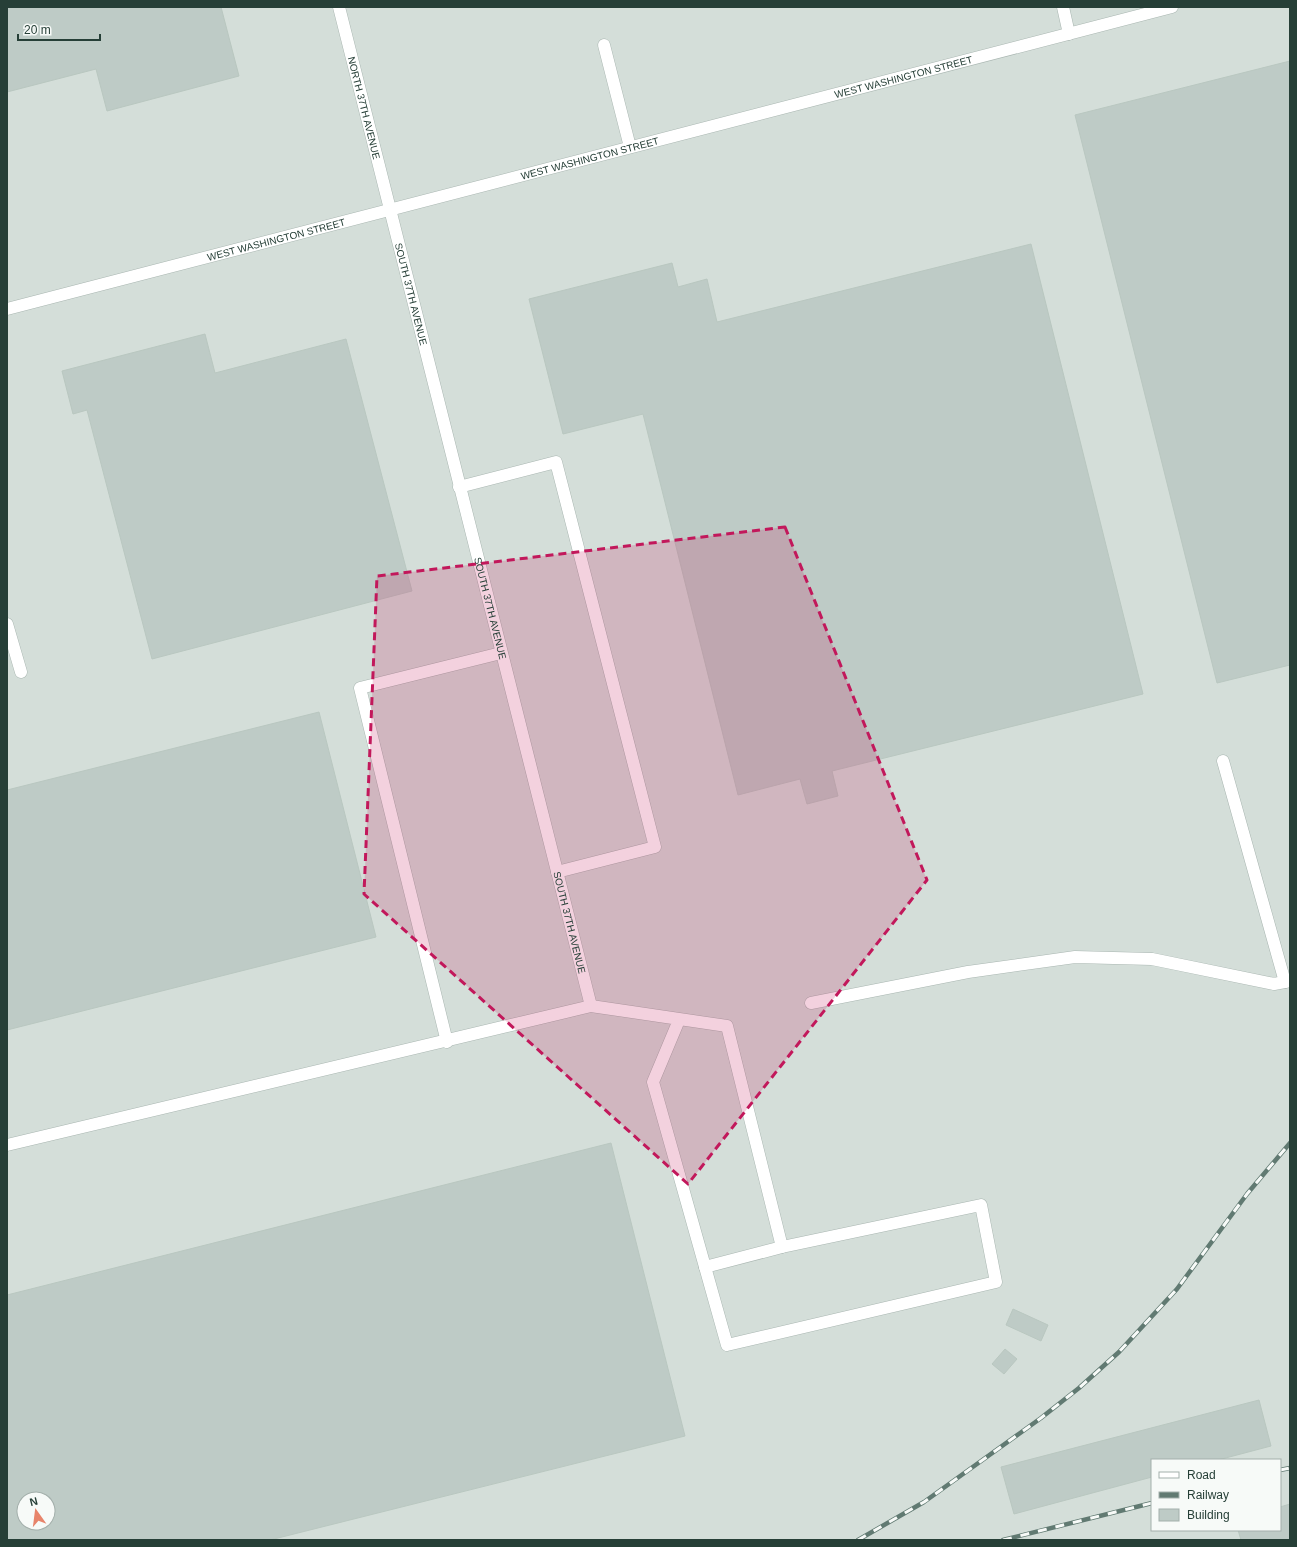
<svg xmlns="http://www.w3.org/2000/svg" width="1297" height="1547" viewBox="0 0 1297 1547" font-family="Arial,sans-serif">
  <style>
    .built { fill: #d4ded9; fill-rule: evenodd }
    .building { fill: #becbc6; stroke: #b9c7c0; fill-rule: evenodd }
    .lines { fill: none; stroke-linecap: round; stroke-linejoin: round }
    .minor-casing { stroke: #a9b6b1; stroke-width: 13 }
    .minor { stroke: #fff; stroke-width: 12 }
    .rail-casing { stroke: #617a72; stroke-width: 4.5 }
    .rail { stroke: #f7faf8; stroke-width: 3; stroke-dasharray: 9; stroke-linecap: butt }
    .marked { fill: #c2185b; fill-opacity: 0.2; stroke: #c2185b; stroke-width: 3; stroke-dasharray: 8 5; stroke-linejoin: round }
    .labels { text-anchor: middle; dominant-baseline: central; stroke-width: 3; stroke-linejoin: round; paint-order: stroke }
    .street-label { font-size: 10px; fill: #263f37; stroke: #f7faf8 }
  </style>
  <rect width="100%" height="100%" fill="#e6eeea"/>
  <path class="built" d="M7,7H1290V1540H7ZM1152,1460H1280V1530H1152ZM24,1499H48V1523H24Z"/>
  <path class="building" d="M7,7H221L239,76L107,111L96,69L7,92Z
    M1290,61V665L1217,683L1075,115Z
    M1031,244L1143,694L832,771L838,796L807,804L800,779L738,795L643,414L563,434L529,299L672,263L678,287L707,279L717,322Z
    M205,334L215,373L346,339L412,591L152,659L87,410L73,414L62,371Z
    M319,712L376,937L7,1030V790Z
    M611,1143L685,1436L270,1540H7V1295ZM24,1499H48V1523H24Z
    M1013,1309L1048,1325L1041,1341L1006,1325Z
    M1005,1349L1017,1359L1004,1374L992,1364Z
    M1259,1400L1271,1446L1218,1460H1152V1477L1014,1514L1001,1467Z
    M1290,1504V1540H1241L1238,1530H1280V1507Z"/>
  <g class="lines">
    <g class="minor-casing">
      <g id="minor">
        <path id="s1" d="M339,7L591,1006"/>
        <path d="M1063,7L1069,34"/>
        <path d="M604,45L630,147"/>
        <path id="s2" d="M7,309L1172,7"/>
        <path d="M459,487L556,462L655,847L557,872"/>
        <path d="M7,624L21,672"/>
        <path d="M1223,761L1285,982"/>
        <path d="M811,1003L968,972L1075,957L1152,959L1274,984L1290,981"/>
        <path d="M447,1042L360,688L501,653"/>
        <path d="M7,1145L591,1006L727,1026L782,1247L981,1205L996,1282L727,1345L653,1082L679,1020"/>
        <path d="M705,1267L782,1247"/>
      </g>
    </g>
    <use href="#minor" class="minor"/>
    <g class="rail-casing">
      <path id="rail" d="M1280,1470L1290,1468
        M858,1540L924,1502L1041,1418L1079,1388L1119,1352L1177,1289L1247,1194L1290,1143
        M1003,1540L1152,1503"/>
    </g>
    <use href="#rail" class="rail"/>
  </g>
  <path class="marked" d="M785,527L927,880L688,1184L364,894L377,576Z"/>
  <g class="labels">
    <g class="street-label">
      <text stroke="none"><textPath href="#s2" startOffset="926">WEST WASHINGTON STREET</textPath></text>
      <text stroke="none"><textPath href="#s1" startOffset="104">NORTH 37TH AVENUE</textPath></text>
      <text stroke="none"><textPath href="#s2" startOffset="602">WEST WASHINGTON STREET</textPath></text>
      <text stroke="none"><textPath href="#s2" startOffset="278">WEST WASHINGTON STREET</textPath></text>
      <text stroke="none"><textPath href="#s1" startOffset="296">SOUTH 37TH AVENUE</textPath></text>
      <text stroke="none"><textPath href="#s1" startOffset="620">SOUTH 37TH AVENUE</textPath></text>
      <text stroke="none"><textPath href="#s1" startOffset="944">SOUTH 37TH AVENUE</textPath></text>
    </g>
  </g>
  <rect width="1297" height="1547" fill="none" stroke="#263f37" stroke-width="16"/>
  <rect x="1151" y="1459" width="130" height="72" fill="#f7faf8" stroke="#a3afab"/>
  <rect x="1159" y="1472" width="20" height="6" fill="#ffffff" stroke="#a3afab"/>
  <text x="1187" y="1479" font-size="12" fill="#263f37">Road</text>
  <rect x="1159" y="1492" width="20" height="6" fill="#617a72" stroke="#a3afab"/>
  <text x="1187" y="1499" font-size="12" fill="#263f37">Railway</text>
  <rect x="1159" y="1509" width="20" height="12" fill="#becbc6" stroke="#a3afab"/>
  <text x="1187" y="1519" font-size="12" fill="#263f37">Building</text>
  <g transform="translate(36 1511) rotate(346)"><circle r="19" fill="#f7faf8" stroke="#a3afab"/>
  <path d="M0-3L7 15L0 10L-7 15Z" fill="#e7846b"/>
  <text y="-6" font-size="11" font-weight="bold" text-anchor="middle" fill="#263f37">N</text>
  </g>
  <path d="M18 34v6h82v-6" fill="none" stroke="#263f37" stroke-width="2"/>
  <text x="24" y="34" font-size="12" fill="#263f37" stroke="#f7faf8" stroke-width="3" paint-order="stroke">20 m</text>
</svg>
